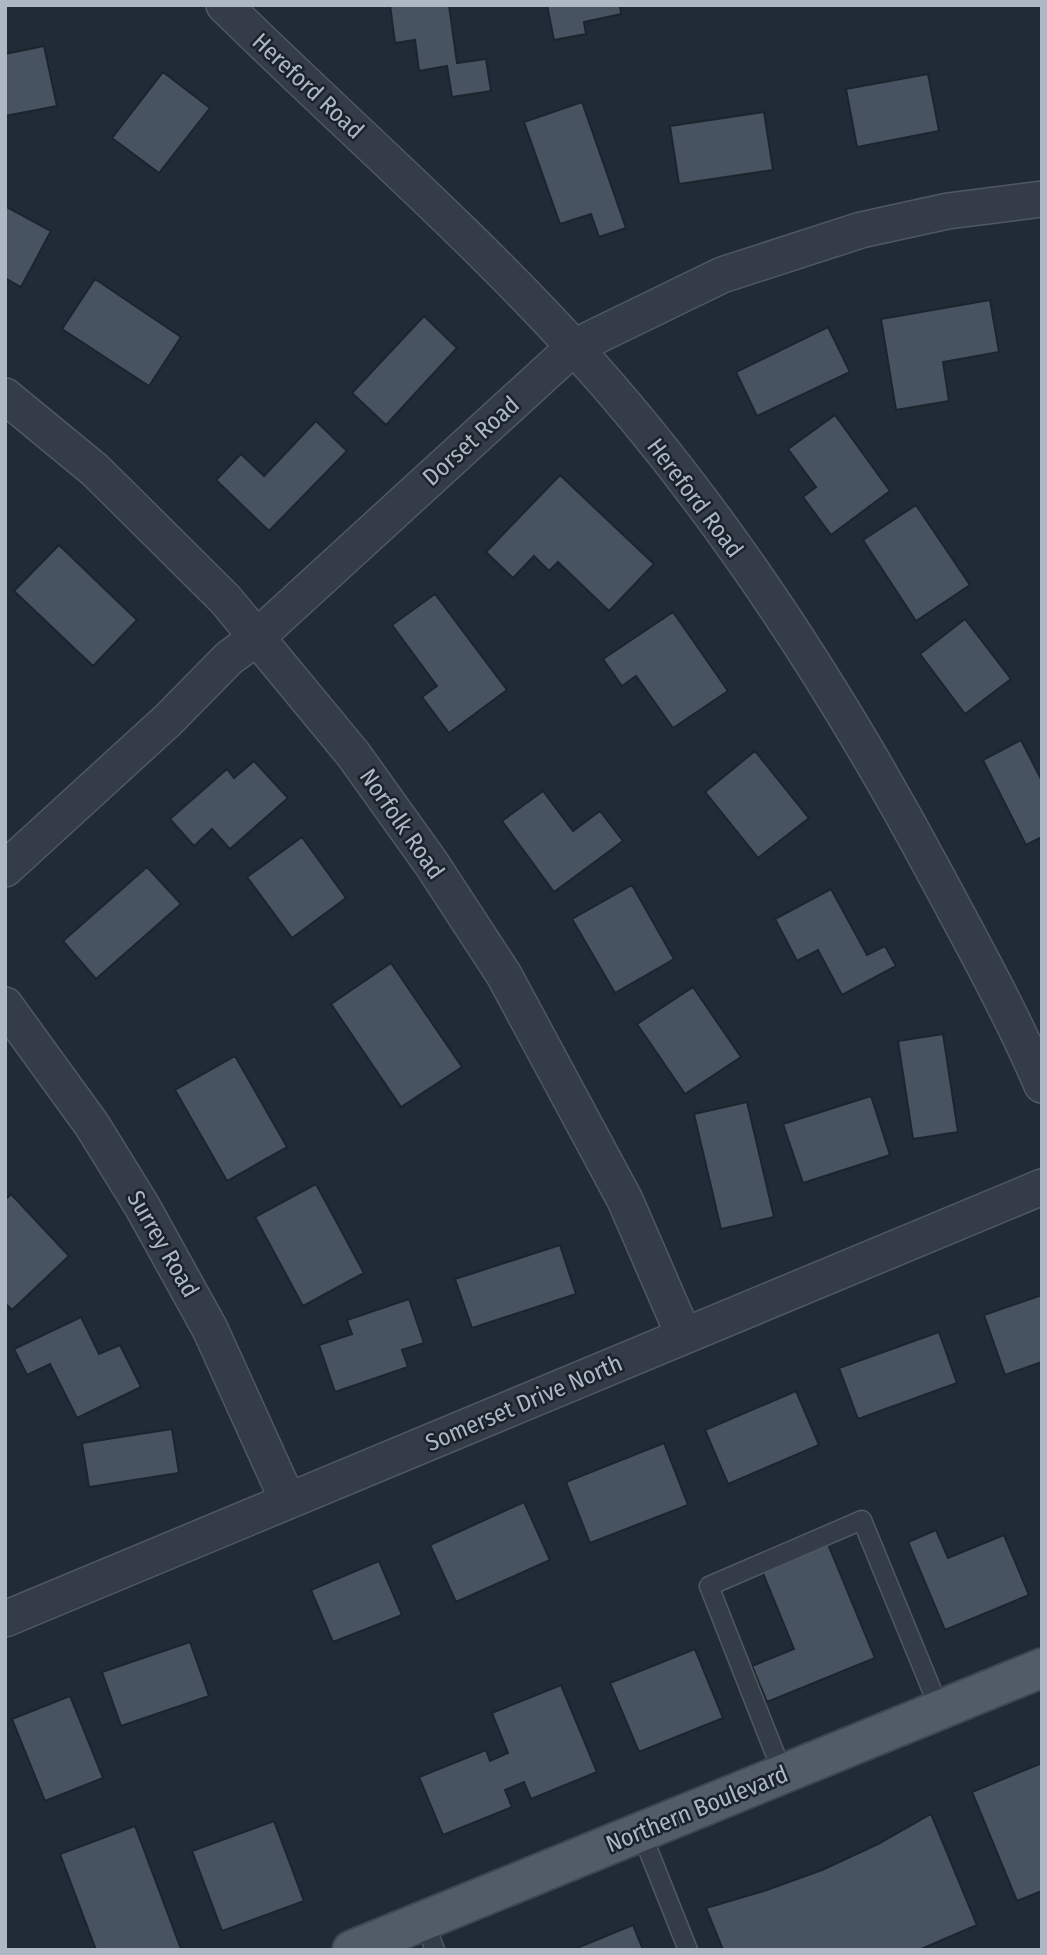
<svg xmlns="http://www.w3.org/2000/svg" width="1047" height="1955" viewBox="0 0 1047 1955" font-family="'Fira Sans Condensed',sans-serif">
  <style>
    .building { fill: #475361; stroke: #1c242e; stroke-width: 2 }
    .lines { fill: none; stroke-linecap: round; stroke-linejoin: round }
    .service-casing { stroke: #4f5862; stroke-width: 21 }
    .minor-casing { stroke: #4f5862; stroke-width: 38 }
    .primary-casing { stroke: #3e4651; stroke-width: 42 }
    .service { stroke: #343d47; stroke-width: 18 }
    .minor { stroke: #343d47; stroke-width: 35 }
    .primary { stroke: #525c68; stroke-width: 38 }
    .labels { text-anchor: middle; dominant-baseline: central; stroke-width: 5; stroke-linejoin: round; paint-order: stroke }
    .street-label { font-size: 24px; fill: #aeb8c4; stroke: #1a222c }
  </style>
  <rect width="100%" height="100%" fill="#212b37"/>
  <path class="building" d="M390,5H449L457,63L486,59L491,91L452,97L447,66L419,71L415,40L395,43Z
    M547,5H620L621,14L584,22L586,34L554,40Z
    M44,46L57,106L5,116V54Z
    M163,72L210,108L159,173L112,138Z
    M928,74L939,131L857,147L846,89Z
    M582,102L626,228L599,237L591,214L560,224L524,122Z
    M764,112L773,170L679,184L670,126Z
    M5,206L51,231L21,287L5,278Z
    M95,279L181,337L149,386L62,329Z
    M990,300L999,352L943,362L949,401L896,410L881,319Z
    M424,316L457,348L386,425L352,393Z
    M828,327L850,372L757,416L736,372Z
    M835,415L890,491L831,535L803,497L816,487L788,449Z
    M316,421L347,451L269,531L216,480L241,454L264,476Z
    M560,475L654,564L609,611L558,562L549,571L534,556L513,578L486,552Z
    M916,505L970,585L916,621L863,540Z
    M59,545L137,620L93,666L14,591Z
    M435,594L507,690L449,733L422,697L437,686L392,625Z
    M673,612L728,691L673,728L636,676L622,686L603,659Z
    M965,619L1011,679L965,714L920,654Z
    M1021,740L1042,781V837L1026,845L983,760Z
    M755,751L809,818L758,858L705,792Z
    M254,761L288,798L230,849L212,829L194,846L170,819L227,769L234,778Z
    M543,791L573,831L600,811L623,841L554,892L502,821Z
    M302,837L346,898L292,938L247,877Z
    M147,867L181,904L96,979L63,941Z
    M632,885L674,959L615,993L572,919Z
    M831,889L867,955L885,946L896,966L842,995L818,950L797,961L775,919Z
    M391,963L462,1067L401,1107L331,1004Z
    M693,987L741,1057L685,1094L637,1024Z
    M943,1034L958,1132L913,1139L898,1041Z
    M235,1056L287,1147L227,1181L175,1090Z
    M871,1096L890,1155L803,1183L783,1124Z
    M747,1102L774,1217L721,1229L694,1114Z
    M316,1184L364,1273L303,1306L255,1217Z
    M11,1194L69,1256L12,1310L5,1303V1200Z
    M560,1245L576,1294L472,1328L455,1279Z
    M1042,1295V1362L1005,1375L984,1315Z
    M409,1299L424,1343L402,1350L408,1367L335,1392L319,1345L352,1334L347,1320Z
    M81,1317L99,1354L120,1345L141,1387L77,1418L50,1364L27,1375L14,1349Z
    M939,1332L957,1383L858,1419L839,1368Z
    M796,1391L819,1445L728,1484L705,1430Z
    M172,1429L179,1473L89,1487L82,1443Z
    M664,1443L688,1505L590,1543L566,1482Z
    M524,1502L550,1560L456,1602L430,1545Z
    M936,1530L948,1558L1004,1535L1029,1595L945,1630L908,1542Z
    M828,1544L875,1658L767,1702L752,1666L794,1649L762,1571Z
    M379,1561L402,1615L333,1642L311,1590Z
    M190,1642L209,1696L121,1726L102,1672Z
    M695,1649L723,1718L639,1752L610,1683Z
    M561,1685L597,1772L531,1799L524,1782L505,1790L512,1807L443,1835L419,1777L486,1750L490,1761L508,1753L492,1713Z
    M70,1696L103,1778L45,1801L12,1719Z
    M1042,1763V1891L1017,1901L972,1792Z
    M931,1814L977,1925L919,1950H723L706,1908L764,1891L822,1870L878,1844Z
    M274,1821L304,1901L222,1931L192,1851Z
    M135,1826L181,1949L178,1950H96L60,1854Z
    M633,1925L643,1950H572Z"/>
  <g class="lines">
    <g class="service-casing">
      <path id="service" d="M783,1774L709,1586L862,1520L940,1710
        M641,1832L688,1950
        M424,1921L435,1950"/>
    </g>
    <g class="minor-casing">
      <path id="minor" d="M224,5C340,119 463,226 573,346C718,504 836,688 937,877C974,946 1011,1013 1042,1085
        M5,396L95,470L225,599L353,754L431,863L504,975L625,1200L684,1336
        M5,869L168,720L229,658L256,638L574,347L722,275L861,230L948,211L1042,199
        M5,1005L92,1125L142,1206L210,1329L288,1501
        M5,1619L1042,1187"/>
    </g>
    <g class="primary-casing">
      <path id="primary" d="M352,1950L1042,1668"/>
    </g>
    <use href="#service" class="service"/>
    <use href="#minor" class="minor"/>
    <use href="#primary" class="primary"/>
  </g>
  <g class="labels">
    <g class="street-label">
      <text transform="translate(308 86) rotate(43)">Hereford Road</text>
      <text transform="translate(471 441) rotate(-42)">Dorset Road</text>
      <text transform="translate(695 498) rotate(53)">Hereford Road</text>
      <text transform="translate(402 824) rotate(55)">Norfolk Road</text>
      <text transform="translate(163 1244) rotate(60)">Surrey Road</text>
      <text transform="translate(524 1403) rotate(-23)">Somerset Drive North</text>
      <text transform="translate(697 1809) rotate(-22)">Northern Boulevard</text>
    </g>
  </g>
  <rect width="1047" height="1955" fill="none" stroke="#aeb8c4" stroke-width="14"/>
</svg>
